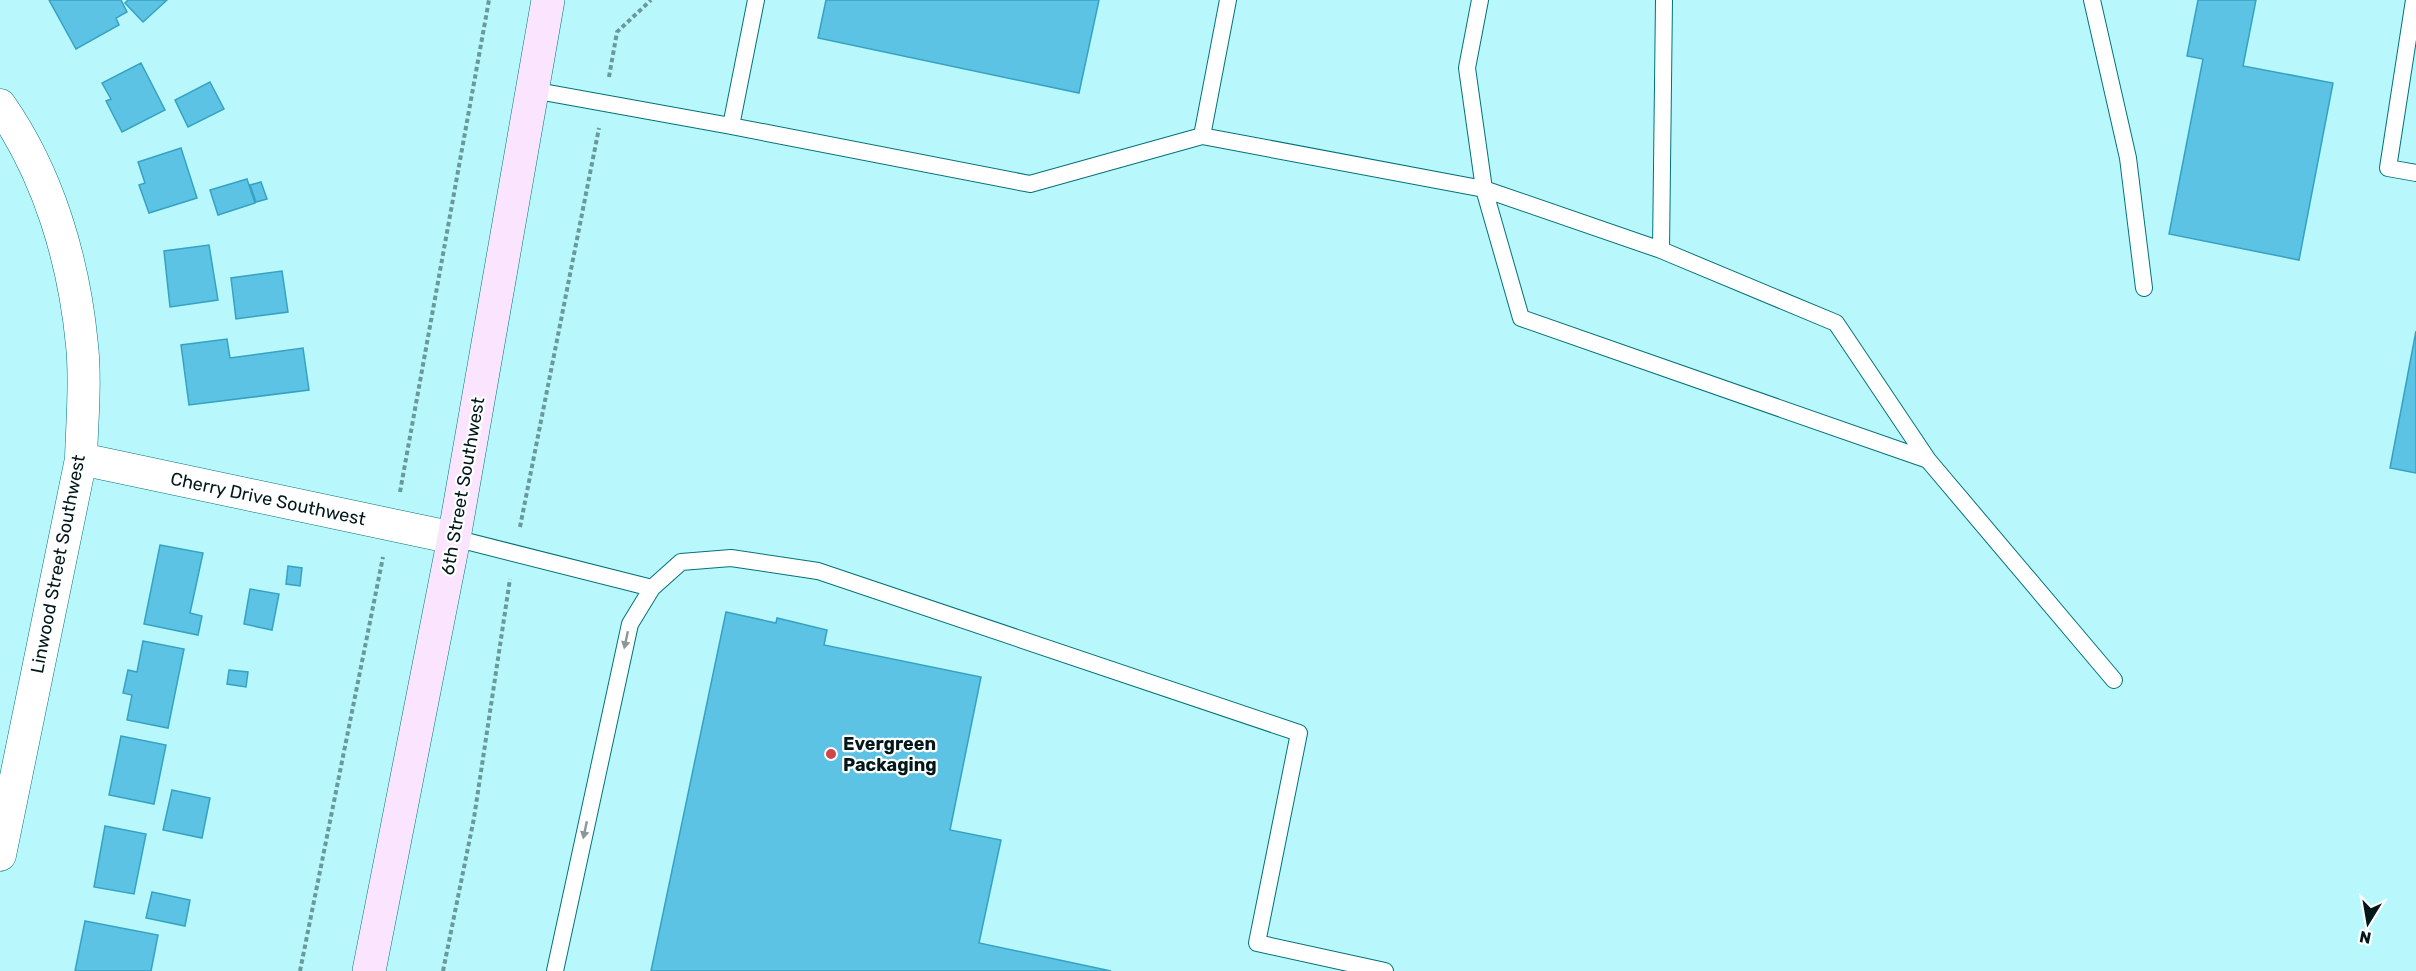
<svg xmlns="http://www.w3.org/2000/svg" width="2416" height="971" viewBox="0 0 2416 971" font-family="Rubik,sans-serif">
  <style>
    .building { fill: #5cc3e5; stroke: #36a2c3; stroke-width: 1.5 }
    .lines { fill: none; stroke-linecap: round; stroke-linejoin: round }
    .service-casing { stroke: #02727a; stroke-width: 18 }
    .minor-casing { stroke: #02727a; stroke-width: 33 }
    .secondary-casing { stroke: #02727a; stroke-width: 34 }
    .path { stroke: #6a999c; stroke-width: 4; stroke-dasharray: 4.5 3; stroke-linecap: butt }
    .service { stroke: #fff; stroke-width: 16 }
    .minor { stroke: #fff; stroke-width: 32 }
    .secondary { stroke: #fbe5fe; stroke-width: 33 }
    .oneway { fill: #8c9798 }
    .poi-dot { fill: #d34349; stroke: #fff; stroke-width: 2 }
    .labels { text-anchor: middle; dominant-baseline: central; stroke-width: 4.5; stroke-linejoin: round; paint-order: stroke }
    .street-label { font-size: 18px; fill: #00181a; stroke: #fff }
    .poi-label { font-size: 18px; font-weight: bold; fill: #00181a; stroke: #fff; text-anchor: start }
  </style>
  <rect width="100%" height="100%" fill="#b8f8fd"/>
  <path class="building" d="M49,0H121L127,12L116,18L119,25L76,49Z
    M128,0H167L143,22L125,3Z
    M826,0H1099L1079,93L818,38Z
    M2198,0H2256L2243,66L2333,83L2299,260L2169,234L2203,59L2187,56Z
    M141,63L165,110L122,132L106,101L111,99L102,83Z
    M210,82L224,109L188,127L175,100Z
    M181,148L197,198L149,213L139,185L145,183L138,162Z
    M247,179L255,203L218,215L210,190Z
    M261,182L267,199L256,202L250,185Z
    M209,245L218,300L170,307L164,251Z
    M282,271L288,312L236,319L231,278Z
    M2416,331V473L2390,468Z
    M227,339L230,358L303,348L309,390L189,405L181,345Z
    M160,545L203,553L190,613L202,616L198,635L144,624Z
    M288,566L302,568L300,586L286,584Z
    M250,589L279,594L272,630L244,624Z
    M726,612L776,623L777,618L827,630L824,645L981,677L950,830L1001,840L979,943L1111,971H651Z
    M143,641L184,649L168,728L127,720L132,695L123,693L128,670L137,672Z
    M229,670L248,672L246,687L227,684Z
    M121,736L166,745L154,804L109,795Z
    M172,790L210,798L202,838L163,830Z
    M105,826L146,834L134,894L94,887Z
    M152,892L190,900L185,926L146,918Z
    M85,921L158,935L151,971H75Z"/>
  <g class="lines">
    <g class="service-casing">
      <path id="service" d="M1480,0L1467,68L1484,189L1521,318L1928,460
        M1664,0L1661,250L1836,323L1928,460L2114,680
        M2092,0L2128,158L2144,288
        M2414,0L2388,168L2416,173
        M532,90L731,126L756,0
        M731,126L1030,184L1202,136L1228,0
        M1202,136L1484,189L1661,250
        M454,538L652,588
        M555,971L630,624L652,588L681,562L731,558L818,571L1299,733L1257,943L1385,971"/>
    </g>
    <g class="minor-casing">
      <path id="minor" d="M0,105C49,175 74,261 82,345C86,382 82,421 81,459L0,855
        M81,459L454,538"/>
    </g>
    <g class="secondary-casing">
      <path id="secondary" d="M369,971L454,538L548,0"/>
    </g>
    <path class="path" d="M609,77L617,32L651,0
      M400,492L489,0
      M520,527L599,128
      M300,971L383,557
      M443,971L474,818L510,579"/>
    <use href="#service" class="service"/>
    <use href="#minor" class="minor"/>
    <use href="#secondary" class="secondary"/>
  </g>
  <defs><path id="oneway-solid" d="M-6-.8H1V-3.2L6.5 0L1 3.2V.8H-6Z" transform="scale(1.5)"/></defs>
  <g class="oneway">
    <use href="#oneway-solid" transform="translate(626 640) rotate(102)"/>
    <use href="#oneway-solid" transform="translate(585 830) rotate(102)"/>
  </g>
  <circle class="poi-dot" cx="831" cy="754" r="6"/>
  <g class="labels">
    <g class="street-label">
      <text transform="translate(463 486) rotate(-80)">6th Street Southwest</text>
      <text transform="translate(268 499) rotate(12)">Cherry Drive Southwest</text>
      <text transform="translate(58 564) rotate(-79)">Linwood Street Southwest</text>
    </g>
    <g class="poi-label">
      <text x="843" y="744">Evergreen<tspan x="843" dy="21">Packaging</tspan></text>
    </g>
  </g>
  <g transform="translate(2368 923) rotate(191)" stroke="#ffffff" stroke-width="4.5" paint-order="stroke">
  <path d="M0-4.5L10 22L0 15L-10 22Z" fill="#00181a"/>
  <text y="-9" font-size="16" font-weight="bold" text-anchor="middle" fill="#00181a">N</text>
  </g>
</svg>
